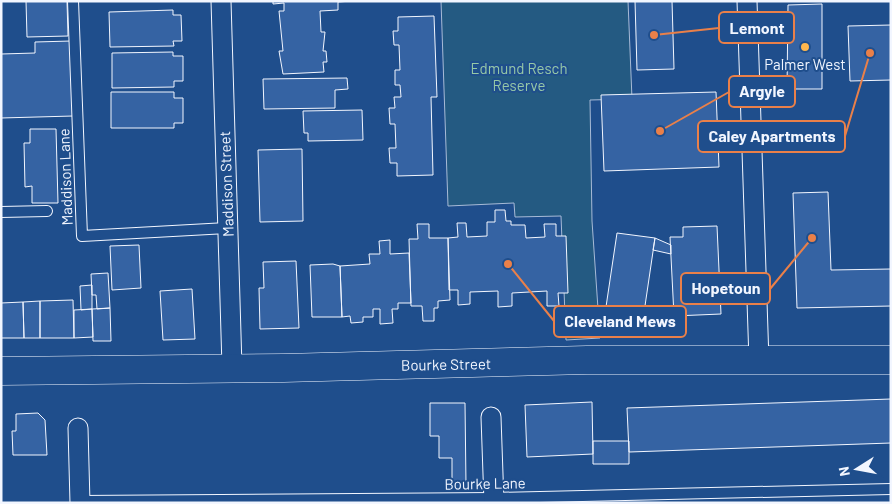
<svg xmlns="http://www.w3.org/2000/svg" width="892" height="504" viewBox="0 0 892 504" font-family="Barlow,sans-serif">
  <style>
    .green { fill: #245a82; stroke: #a8bbd7 }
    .building { fill: #3563a3; stroke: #f2f6ff }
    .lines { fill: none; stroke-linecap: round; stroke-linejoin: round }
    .lane-casing { stroke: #f2f6ff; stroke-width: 12 }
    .street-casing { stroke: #f2f6ff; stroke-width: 21 }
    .secondary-casing { stroke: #f2f6ff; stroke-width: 29 }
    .lane { stroke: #1f4e8c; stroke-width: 10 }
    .street { stroke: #1f4e8c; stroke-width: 19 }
    .secondary { stroke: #1f4e8c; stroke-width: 28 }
    .poi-dot { fill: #ffb74d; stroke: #1f4e8c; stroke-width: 2 }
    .labels { text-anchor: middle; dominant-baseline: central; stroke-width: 4; stroke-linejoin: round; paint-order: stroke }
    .poi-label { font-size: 15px; fill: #f2f6ff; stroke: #1f4e8c }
    .park-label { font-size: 15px; fill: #97c8a6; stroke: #1f4e8c }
    .street-label { font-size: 15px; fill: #f2f6ff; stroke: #1f4e8c }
    .leader { fill: none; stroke: #ea8049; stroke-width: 2 }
    .callout-dot { fill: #ea8049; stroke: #1f4e8c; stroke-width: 2 }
    .callout { fill: #1f4e8c; stroke: #ea8049; stroke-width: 2 }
    .callout-label { font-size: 16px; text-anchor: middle; font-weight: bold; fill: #f2f6ff }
  </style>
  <rect width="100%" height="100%" fill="#1f4e8c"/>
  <path class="green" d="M441,1H628L632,99L590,100L592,221L600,338L566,340L561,216L515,217L514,203L448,206Z"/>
  <path class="building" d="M26,1H67L68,36L27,37Z
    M273,1H352L338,2V10L320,11L321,32H325L323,51H326L327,62H323L324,72L283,74L279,51H283L279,11H284V3L273,4Z
    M672,1L674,69L637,70L635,1Z
    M822,4V89H787L788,5Z
    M173,10V15H181L182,41H173L174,46L110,47L109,12Z
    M434,16L437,97H431L433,175L397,176V163H390L389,148H396L395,124H390L389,108H395L394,97H401L400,85H395V70H400L399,45H394L393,31H398V17Z
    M891,25V80L850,81L848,26Z
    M71,41L73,116L1,118V54L35,53V42Z
    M173,52V56H183V81H174V87L112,88V53Z
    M347,78L348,89L335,90V108L264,109L263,79Z
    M111,92H174V98H183V123H174V128H111Z
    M716,92L719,167L604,171L601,95Z
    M362,110L363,140L308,141V133H304L303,111Z
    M30,129H56L58,203H32V186L25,187L24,143H30Z
    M302,149L303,221L260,222L258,150Z
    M828,192L831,270L891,269V306L797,308L793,193Z
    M495,210H505L506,221H511V225H525L526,238L545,237L544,224H556V236H566L568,293H558L559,306H547V291L512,293V306L498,307V291L470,292V304L458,305V290H449L448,238L458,237L457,223H466L467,237L487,236V222H495Z
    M417,224H429V238H448L450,300L438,301V308H434V321H423L422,306H411L409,239H418Z
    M717,226L721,314L674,316L670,237H683V227Z
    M617,233L655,238L641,333L603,327Z
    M655,238L671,245V254L653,250Z
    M390,240V254L409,253L411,303H398V309H392L393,323L380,324V309H373V317H363V322L351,323L350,316L342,317L340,266L370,264L369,254H380L379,241Z
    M139,245L141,288L112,290L110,246Z
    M296,261L299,328L260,329L259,288H264L263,262Z
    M333,264L340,266L342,317H312L310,265Z
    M108,273L110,308L97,309L96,295H92L91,274Z
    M92,285V309L81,310L80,286Z
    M192,289L195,339L163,340L160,291Z
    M73,300L74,338H40V301Z
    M40,301V338H24L23,302Z
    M23,302L24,338H1V303Z
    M110,308L111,341H93L92,309Z
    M92,309L93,337L74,338V310Z
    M891,399V443L629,452L627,408Z
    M592,402L593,454L527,457L525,405Z
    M430,403H465L466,485H452V458H439V436H430Z
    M38,413L45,420L47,455H13L12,431H16V414Z
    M593,441H629V464H593Z"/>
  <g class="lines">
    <g class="lane-casing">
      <path id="lane" d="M73,1L82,236L227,228
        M1,212L47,211
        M80,501L493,498L891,489"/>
    </g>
    <g class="street-casing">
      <path id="street" d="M221,1L232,367
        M747,1L759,361
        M491,417L494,503
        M78,428L80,503"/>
    </g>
    <g class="secondary-casing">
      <path id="secondary" d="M1,371L284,368L587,360H891"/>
    </g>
    <use href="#lane" class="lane"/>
    <use href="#street" class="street"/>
    <use href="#secondary" class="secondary"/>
  </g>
  <circle class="poi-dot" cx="805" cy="47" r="5"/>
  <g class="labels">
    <g class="poi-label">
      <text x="805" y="64">Palmer West</text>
    </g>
    <g class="park-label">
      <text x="519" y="68">Edmund Resch<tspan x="519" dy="17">Reserve</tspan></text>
    </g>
    <g class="street-label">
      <text transform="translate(65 177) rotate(-92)">Maddison Lane</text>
      <text transform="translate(226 184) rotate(-92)">Maddison Street</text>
      <text transform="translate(446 364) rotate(-1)">Bourke Street</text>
      <text transform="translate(485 483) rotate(-1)">Bourke Lane</text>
    </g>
  </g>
  <path class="leader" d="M654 35L719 28M660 131L729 92M870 53L845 136M812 238L770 289M508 264L554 321"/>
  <g class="callout-dot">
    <circle cx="654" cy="35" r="5"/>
    <circle cx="660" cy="131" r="5"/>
    <circle cx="870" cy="53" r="5"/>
    <circle cx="812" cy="238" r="5"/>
    <circle cx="508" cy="264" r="5"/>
  </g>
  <g class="callout">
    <rect x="719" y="12" width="75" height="31" rx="5"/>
    <rect x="729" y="76" width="66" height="31" rx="5"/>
    <rect x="698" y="121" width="147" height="31" rx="5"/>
    <rect x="681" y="273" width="89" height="31" rx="5"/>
    <rect x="554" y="306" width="132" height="31" rx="5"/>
  </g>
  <g class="callout-label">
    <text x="757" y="34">Lemont</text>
    <text x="762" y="97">Argyle</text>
    <text x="772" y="142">Caley Apartments</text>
    <text x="726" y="294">Hopetoun</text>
    <text x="620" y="327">Cleveland Mews</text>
  </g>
  <rect width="892" height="504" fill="none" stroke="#f2f6ff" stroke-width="5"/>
  <g transform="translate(857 469) rotate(259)" stroke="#1f4e8c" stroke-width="4" paint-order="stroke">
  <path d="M0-4L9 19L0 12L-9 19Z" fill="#f2f6ff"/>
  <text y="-8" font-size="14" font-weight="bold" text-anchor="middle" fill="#f2f6ff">N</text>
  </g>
</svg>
